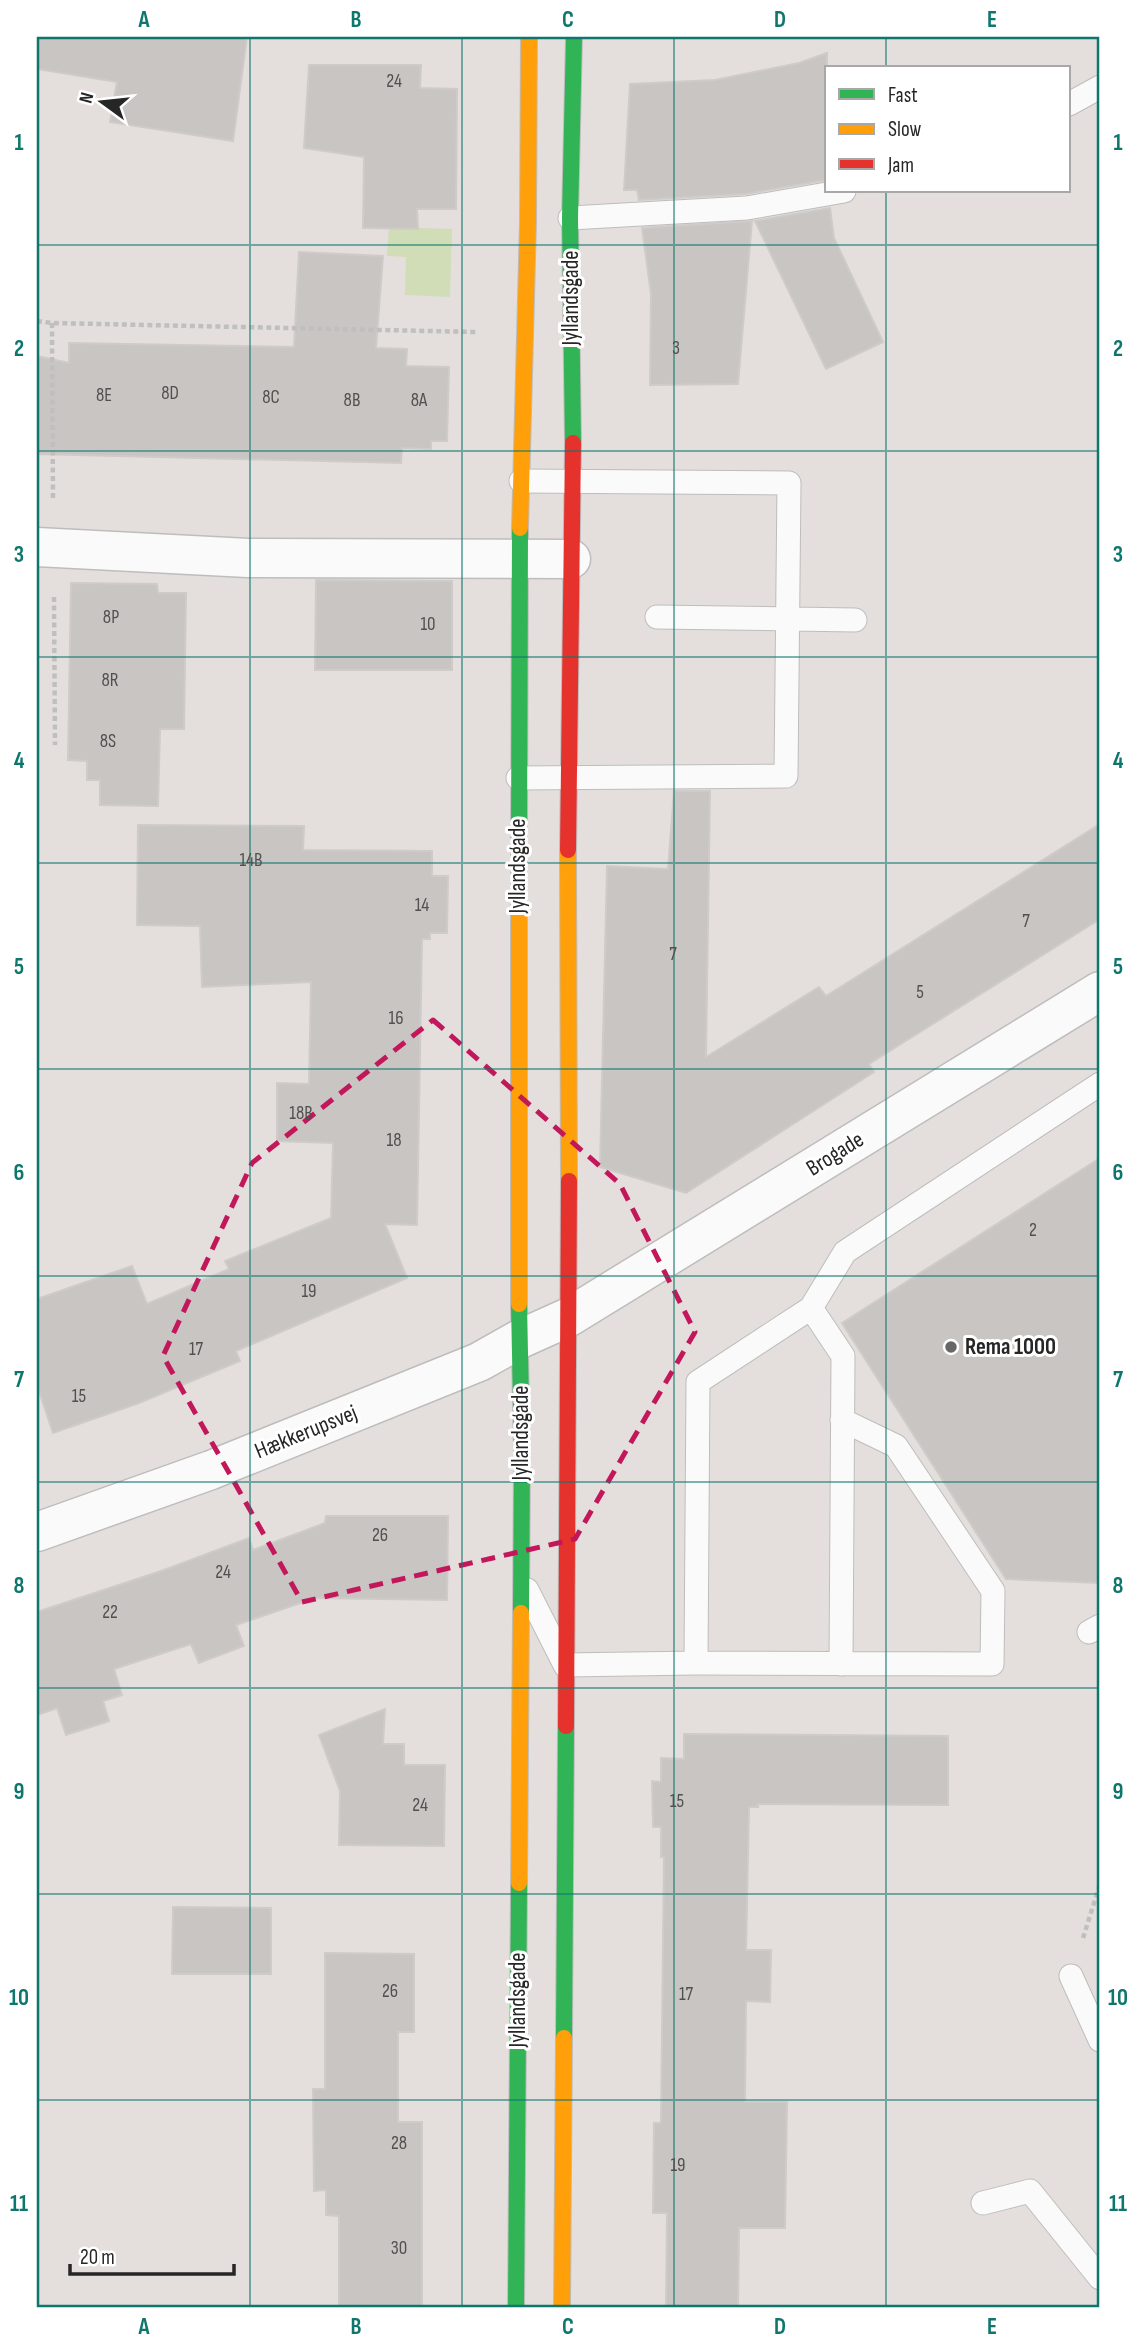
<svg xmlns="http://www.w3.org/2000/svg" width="1137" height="2345" viewBox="0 0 1137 2345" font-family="'Sofia Sans Condensed',sans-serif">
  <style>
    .green { fill: #d0ddb7 }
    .building { fill: #c9c5c3; stroke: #cfcbc8; stroke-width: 2 }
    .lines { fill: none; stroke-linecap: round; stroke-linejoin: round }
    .lane-casing { stroke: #bebdbd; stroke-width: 25 }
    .street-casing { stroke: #bebdbd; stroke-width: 41 }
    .fast-casing { stroke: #bebdbd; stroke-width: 18 }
    .slow-casing { stroke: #bebdbd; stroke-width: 18 }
    .jam-casing { stroke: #bebdbd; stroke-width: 18 }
    .path { stroke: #c0bfbf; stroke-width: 4.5; stroke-dasharray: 5 3.5; stroke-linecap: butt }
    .lane { stroke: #fbfafa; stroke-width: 23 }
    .street { stroke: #fbfafa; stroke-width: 38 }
    .fast { stroke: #30b455; stroke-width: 16 }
    .slow { stroke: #ff9f0a; stroke-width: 16 }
    .jam { stroke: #e5322d; stroke-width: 16 }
    .marked { fill: none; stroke: #c2185b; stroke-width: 5; stroke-dasharray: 14 9; stroke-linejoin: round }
    .grid { fill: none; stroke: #0f766e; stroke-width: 2; stroke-opacity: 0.55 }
    .poi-dot { fill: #686766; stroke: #fff; stroke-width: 2.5 }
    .labels { text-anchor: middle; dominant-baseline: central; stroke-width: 6; stroke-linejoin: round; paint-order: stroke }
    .number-label { font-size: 19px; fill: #50504f }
    .street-label { font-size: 23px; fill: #262626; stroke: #fff }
    .poi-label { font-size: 23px; font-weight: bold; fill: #262626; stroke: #fff; text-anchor: start }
    .neatline { fill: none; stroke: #0f766e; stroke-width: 2.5 }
    .grid-label { font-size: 23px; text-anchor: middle; font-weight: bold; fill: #0f766e }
  </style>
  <rect width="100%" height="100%" fill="#e4dfdc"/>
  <path class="green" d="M389,227L452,229L450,297L405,295L406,257L387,256Z"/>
  <path class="building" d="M37,37H247L233,141L110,122L117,82L37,69Z
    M827,53V180L745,194L639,200L637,190H624L630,84L715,80L799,63Z
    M309,65H421L420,88L457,89L456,209H417L418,229L363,228L364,157L304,148Z
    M830,208L834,238L883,342L826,369L755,221Z
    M752,221L738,384L650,385L651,294L642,228Z
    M299,252L383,256L376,348L407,349L406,366L449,367L447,441H431V449L402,448L401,463L37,454V356L69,363V343L294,347Z
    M316,580L452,581V670H315Z
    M71,583L157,584L158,593H186L184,729H160L158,806L100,805V780H87V761L68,760Z
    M674,791H710L706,1057L819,987L826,996L1100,824V919L869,1064L874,1072L686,1193L600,1167L607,866L668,869Z
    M138,825L304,826L303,850L432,851V876H448L447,933H430V939H422L417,1225L385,1224L407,1278L236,1351L240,1361L139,1403L53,1433L37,1385V1299L132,1266L147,1304L229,1269L225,1261L331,1218L333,1143L277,1141V1083L309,1084L311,982L202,987L200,926L137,925Z
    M1100,1158V1583L1006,1579L842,1323Z
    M326,1516H448L447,1600L315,1598L236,1625L244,1646L199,1663L191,1644L114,1669L122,1695L103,1701L109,1721L66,1735L57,1708L37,1715V1612L164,1570L249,1538L253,1550L325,1523Z
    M385,1709L383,1744H404V1765H445L444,1846L339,1845L340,1791L319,1735Z
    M684,1734L948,1736V1805L758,1804V1807H749L746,1950H771L770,2002L746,2001L745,2102H787L785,2228H739L738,2308H666L667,2213H653L654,2123H661L664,1857H661V1827H653L652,1781L661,1782V1758L684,1759Z
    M173,1907L271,1908V1974H172Z
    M325,1953L414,1954V2032H398V2122H422V2308H339V2216L326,2215V2190L314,2191L313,2089H325Z"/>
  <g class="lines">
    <g class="lane-casing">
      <path id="lane" d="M1069,104L1100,87
        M570,218L747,208L844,191
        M657,617L855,620
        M518,778L786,776L789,483L521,481
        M811,1308L845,1252L1100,1084
        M527,1590L565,1665L696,1663L992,1664L993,1591L896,1446L842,1420
        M1089,1632L1100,1626
        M696,1663L698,1382L811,1308L843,1356L841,1664
        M1071,1976L1100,2040
        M983,2203L1030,2191L1100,2278"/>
    </g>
    <g class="street-casing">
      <path id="street" d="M37,547L248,558L571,559
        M37,1532L211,1470L479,1362L520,1339L569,1317L1100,991"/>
    </g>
    <g class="fast-casing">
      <path id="fast" d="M573,443L570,218L574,37
        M519,849L520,528
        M519,1304L522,1453L521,1613
        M564,2038L566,1726
        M516,2308L519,1883"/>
    </g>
    <g class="slow-casing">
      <path id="slow" d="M520,528L528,222L529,37
        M519,849V1304
        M568,850L569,1181
        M519,1883L521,1613
        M562,2308L564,2038"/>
    </g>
    <g class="jam-casing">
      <path id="jam" d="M568,850L573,443
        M566,1726L569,1181"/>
    </g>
    <path class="path" d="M37,321L52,323L476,332
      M52,323L53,501
      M54,597L55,745
      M1083,1938L1100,1884"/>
    <use href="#lane" class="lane"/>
    <use href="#street" class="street"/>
    <use href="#fast" class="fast"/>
    <use href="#slow" class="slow"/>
    <use href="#jam" class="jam"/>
  </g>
  <path class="marked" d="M433,1020L620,1184L695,1332L575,1539L302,1602L163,1356L252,1163Z"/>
  <path class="grid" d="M250,37V2308M462,37V2308M674,37V2308M886,37V68M886,191V2308M37,245H1100M37,451H1100M37,657H1100M37,863H1100M37,1069H1100M37,1276H1100M37,1482H1100M37,1688H1100M37,1894H1100M37,2100H1100"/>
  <circle class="poi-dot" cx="951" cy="1347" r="7"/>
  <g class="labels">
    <g class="number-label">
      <text x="394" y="81">24</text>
      <text x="676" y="348">3</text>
      <text x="170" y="393">8D</text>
      <text x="104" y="395">8E</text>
      <text x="271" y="397">8C</text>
      <text x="352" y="400">8B</text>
      <text x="419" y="400">8A</text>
      <text x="111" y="617">8P</text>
      <text x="428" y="624">10</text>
      <text x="110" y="680">8R</text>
      <text x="108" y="741">8S</text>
      <text x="251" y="860">14B</text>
      <text x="422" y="905">14</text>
      <text x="1026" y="921">7</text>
      <text x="673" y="954">7</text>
      <text x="920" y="992">5</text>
      <text x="396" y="1018">16</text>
      <text x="301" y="1113">18B</text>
      <text x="394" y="1140">18</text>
      <text x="1033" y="1230">2</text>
      <text x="309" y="1291">19</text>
      <text x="196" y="1349">17</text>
      <text x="79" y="1396">15</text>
      <text x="380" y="1535">26</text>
      <text x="223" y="1572">24</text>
      <text x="110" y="1612">22</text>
      <text x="677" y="1801">15</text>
      <text x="420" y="1805">24</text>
      <text x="390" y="1991">26</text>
      <text x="686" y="1994">17</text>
      <text x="399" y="2143">28</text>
      <text x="678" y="2165">19</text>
      <text x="399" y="2248">30</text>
    </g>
    <g class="street-label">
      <text transform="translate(571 298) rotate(-90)">Jyllandsgade</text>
      <text transform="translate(518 866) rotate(-90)">Jyllandsgade</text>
      <text transform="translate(835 1154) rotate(-32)">Brogade</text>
      <text transform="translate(306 1432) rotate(-22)">Hækkerupsvej</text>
      <text transform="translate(521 1433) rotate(-90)">Jyllandsgade</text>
      <text transform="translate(518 2000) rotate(-90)">Jyllandsgade</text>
    </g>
    <g class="poi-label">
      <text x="965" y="1347">Rema 1000</text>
    </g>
  </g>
  <rect width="1137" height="2345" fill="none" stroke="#ffffff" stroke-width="77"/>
  <rect x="825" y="66" width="245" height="126" fill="#ffffff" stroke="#a8a8a8" stroke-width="2"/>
  <rect x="839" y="89" width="35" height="10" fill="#30b455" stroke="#a8a8a8" stroke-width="2"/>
  <text x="888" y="102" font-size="21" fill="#262626">Fast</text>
  <rect x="839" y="124" width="35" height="10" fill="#ff9f0a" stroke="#a8a8a8" stroke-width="2"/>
  <text x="888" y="136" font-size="21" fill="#262626">Slow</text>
  <rect x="839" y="159" width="35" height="10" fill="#e5322d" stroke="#a8a8a8" stroke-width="2"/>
  <text x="888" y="172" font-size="21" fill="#262626">Jam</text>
  <g transform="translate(102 102) rotate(285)" stroke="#ffffff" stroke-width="5" paint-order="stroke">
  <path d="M0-5L12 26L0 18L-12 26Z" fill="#262626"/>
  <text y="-10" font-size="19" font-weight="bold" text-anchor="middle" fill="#262626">N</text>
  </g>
  <path d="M70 2264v10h164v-10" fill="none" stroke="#262626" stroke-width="3.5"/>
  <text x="80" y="2264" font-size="21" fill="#262626" stroke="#ffffff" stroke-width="5" paint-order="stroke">20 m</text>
  <rect x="38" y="38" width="1060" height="2268" class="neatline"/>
  <g class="grid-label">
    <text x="144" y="27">A</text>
    <text x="356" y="27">B</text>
    <text x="568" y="27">C</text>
    <text x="780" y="27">D</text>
    <text x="992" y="27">E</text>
    <text x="19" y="150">1</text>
    <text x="1118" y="150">1</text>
    <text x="19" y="356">2</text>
    <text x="1118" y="356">2</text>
    <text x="19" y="562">3</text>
    <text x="1118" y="562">3</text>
    <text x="19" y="768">4</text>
    <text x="1118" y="768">4</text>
    <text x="19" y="974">5</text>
    <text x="1118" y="974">5</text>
    <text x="19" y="1180">6</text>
    <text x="1118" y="1180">6</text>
    <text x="19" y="1387">7</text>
    <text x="1118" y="1387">7</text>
    <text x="19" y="1593">8</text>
    <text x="1118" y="1593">8</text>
    <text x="19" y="1799">9</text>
    <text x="1118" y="1799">9</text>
    <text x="19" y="2005">10</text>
    <text x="1118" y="2005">10</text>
    <text x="19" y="2211">11</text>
    <text x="1118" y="2211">11</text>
    <text x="144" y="2334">A</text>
    <text x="356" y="2334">B</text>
    <text x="568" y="2334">C</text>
    <text x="780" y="2334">D</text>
    <text x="992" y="2334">E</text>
  </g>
</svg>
